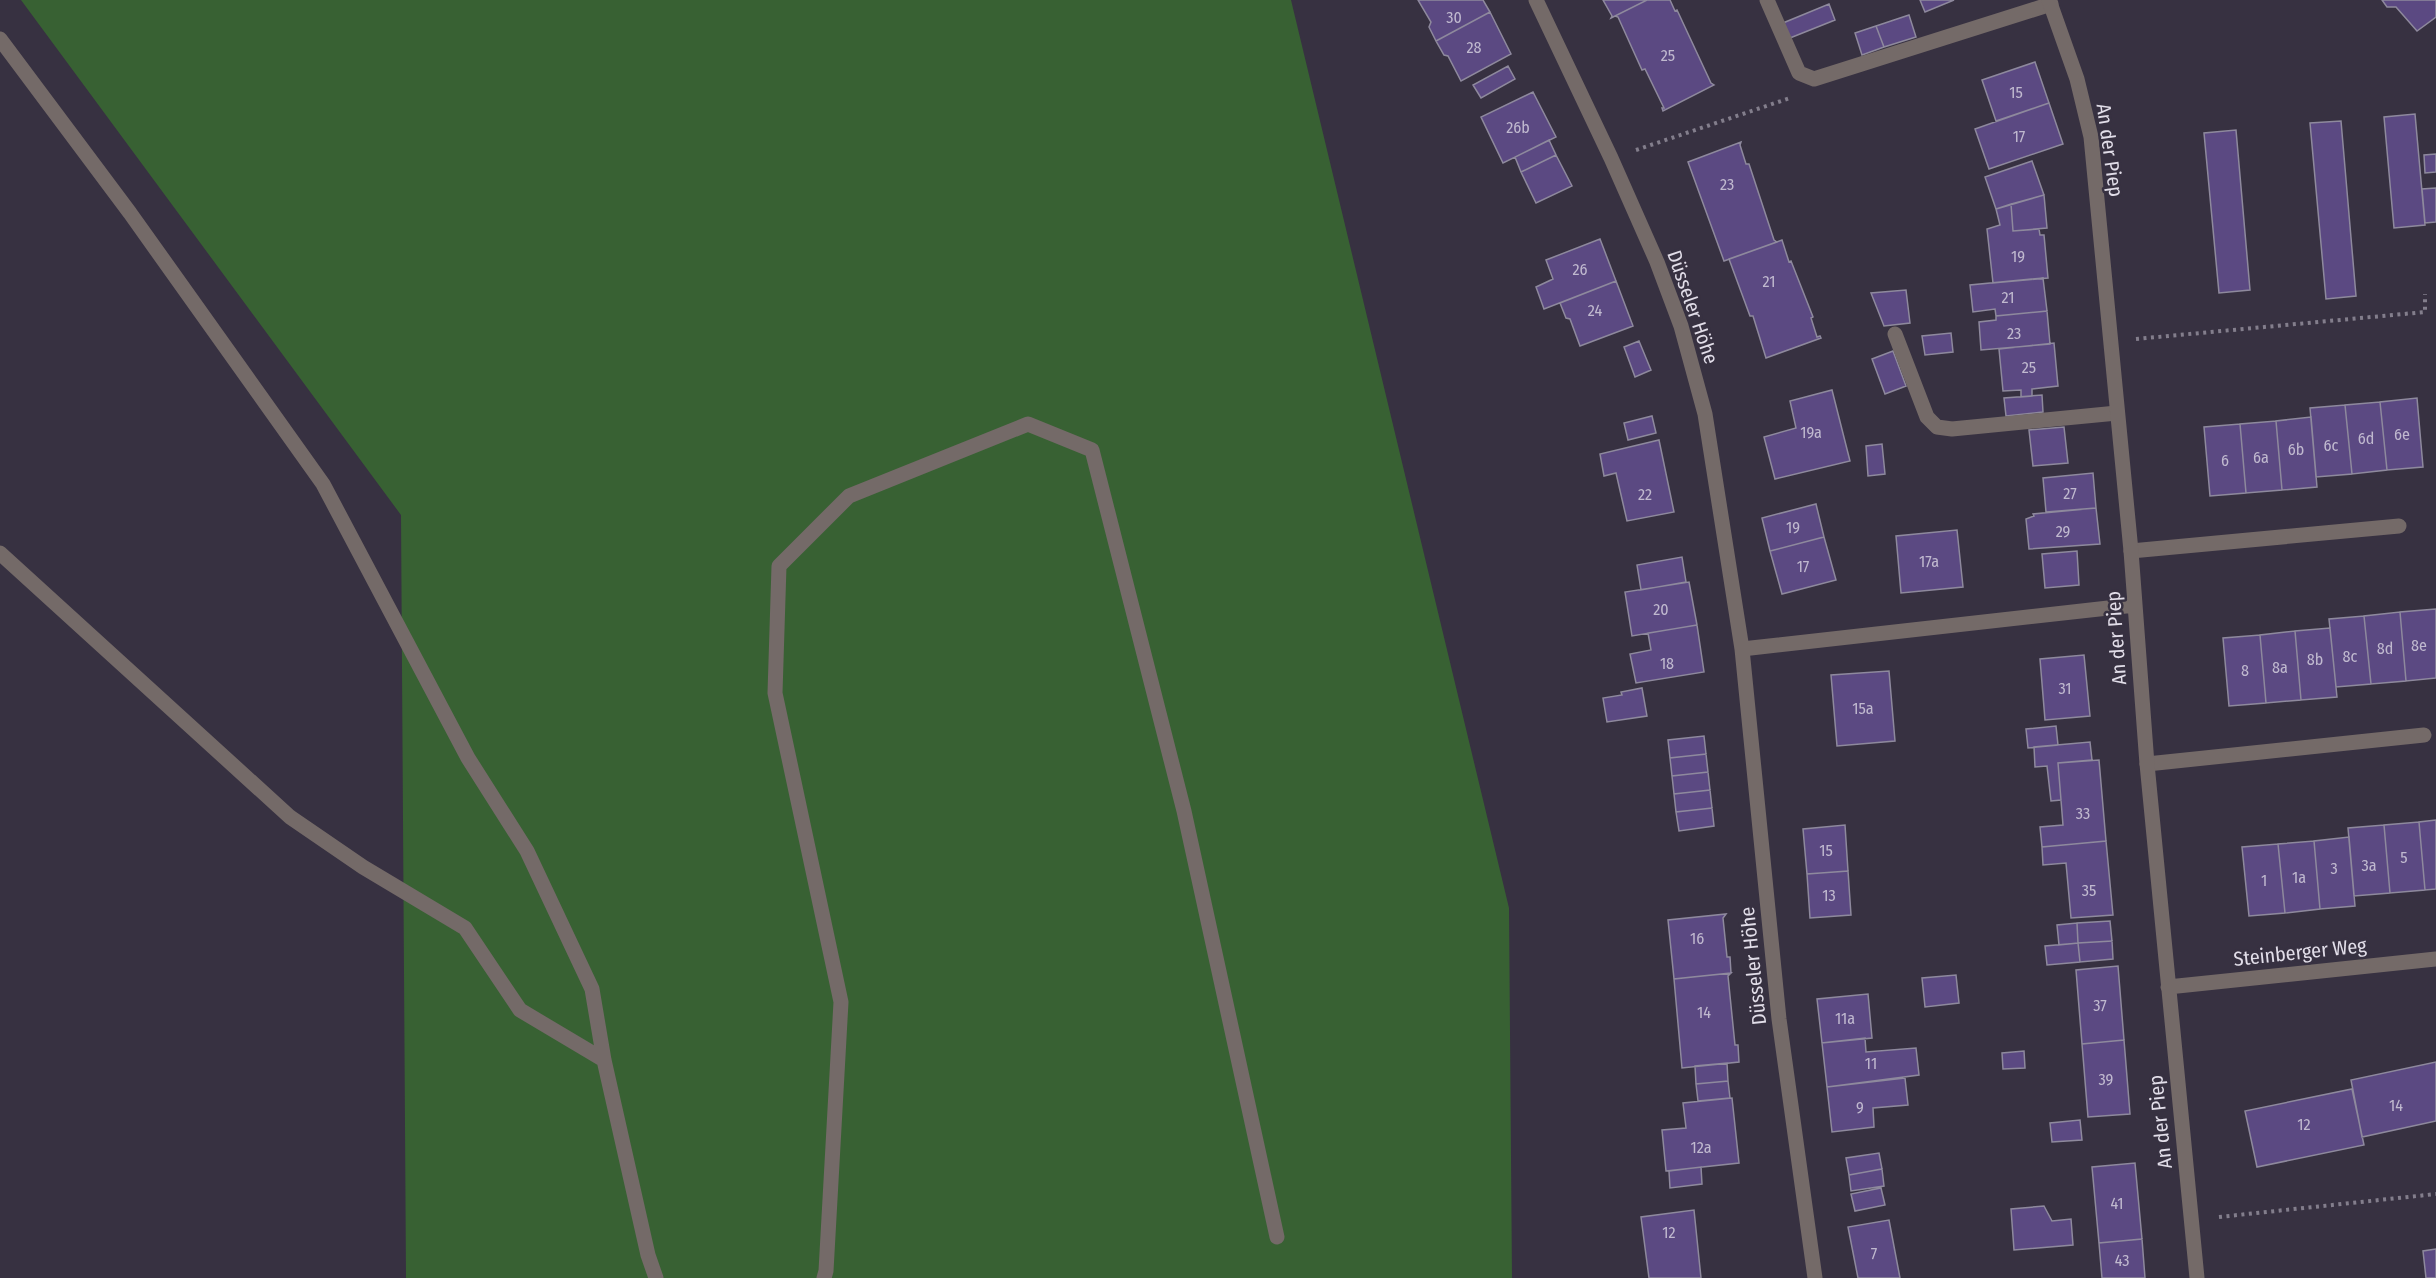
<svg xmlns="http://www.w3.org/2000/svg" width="2436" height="1278" viewBox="0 0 2436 1278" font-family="'Fira Sans Condensed',sans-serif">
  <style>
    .green { fill: #386133 }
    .building { fill: #5b4982; stroke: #8e899d; stroke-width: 1.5 }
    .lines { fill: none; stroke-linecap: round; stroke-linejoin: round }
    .path { stroke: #837e8c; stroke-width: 4; stroke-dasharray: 3 4.5; stroke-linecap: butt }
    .lane { stroke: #746a68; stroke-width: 15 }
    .street { stroke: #746a68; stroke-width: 15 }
    .labels { text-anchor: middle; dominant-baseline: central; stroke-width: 5; stroke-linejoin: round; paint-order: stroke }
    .number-label { font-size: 16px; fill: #c0b9cf }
    .street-label { font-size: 20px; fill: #e2dee9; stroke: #373141 }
  </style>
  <rect width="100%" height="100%" fill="#373141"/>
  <path class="green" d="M21,0H1291L1509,908L1512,1278H406L401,515Z"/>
  <path class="building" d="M1418,0H1483L1490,12L1436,41L1429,27L1431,22Z
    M1603,0H1647L1611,18L1612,16Z
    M1647,0H1670L1675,11L1677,10L1711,83L1714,85L1663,111L1662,108H1664L1645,69L1642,70L1618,17L1615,16Z
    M1920,0H1954L1925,12Z
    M2382,0H2436V17L2417,31L2396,7H2387Z
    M1829,4L1835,20L1790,38L1783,23Z
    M1490,12L1511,54L1461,81L1448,56L1444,55L1436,41Z
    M1909,15L1916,37L1884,47L1876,26Z
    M1876,26L1884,47L1862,55L1855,33Z
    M2035,62L2049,103L1996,121L1982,80Z
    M1508,66L1515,79L1481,98L1473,85Z
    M1533,92L1556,137L1503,163L1481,117Z
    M2049,103L2063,144L1989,169L1975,129Z
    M2415,114L2425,225L2394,228L2384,117Z
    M2341,121L2356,296L2326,299L2310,123Z
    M2236,130L2250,290L2219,293L2204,133Z
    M1549,140L1556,155L1521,172L1515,157Z
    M1741,142L1740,145L1746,164H1749L1774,240L1777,242L1724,261L1688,162Z
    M2436,154V172L2425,173L2424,155Z
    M1556,155L1572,186L1536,203L1521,172Z
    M2032,161L2044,195L1996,209L1985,177Z
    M2436,188V222L2425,223L2422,189Z
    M2044,195L2047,228L2013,231L2011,204Z
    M2011,204L2013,231L2039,229L2040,235H2044L2048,278L1993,283L1987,229L2000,225L1996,209Z
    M1600,239L1616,281L1544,309L1536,287L1553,279L1546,260Z
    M1782,240L1789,262L1791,261L1813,317L1811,318L1817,337L1820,336L1821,338L1766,358L1753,316H1750L1729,259Z
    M2043,278L2047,311L1996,316L1995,309L1973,312L1970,285Z
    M1616,281L1633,326L1580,346L1570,319L1566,318L1560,303Z
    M1906,290L1910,323L1884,326L1871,293Z
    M2047,311L2050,344L1981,350L1979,322L1996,320V316Z
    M1951,333L1953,352L1925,355L1922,336Z
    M1639,341L1651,370L1635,377L1624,347Z
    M2054,343L2058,386L2032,389V396L2021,397V390L2003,391L1999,349Z
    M1893,351L1906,386L1885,394L1872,359Z
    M1832,390L1850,461L1775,479L1764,437L1796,428L1790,401Z
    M2042,395L2043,412L2006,416L2004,398Z
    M2417,398L2423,467L2387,470L2380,402Z
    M2380,402L2387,470L2352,474L2345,405Z
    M2345,405L2352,474L2316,477L2310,408Z
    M1652,416L1656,433L1628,440L1624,423Z
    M2311,417L2317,487L2282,490L2276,421Z
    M2276,421L2282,490L2246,493L2240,424Z
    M2240,424L2246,493L2210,496L2204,427Z
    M2064,427L2068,463L2033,466L2029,430Z
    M1659,440L1674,512L1627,521L1616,473L1604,476L1600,454Z
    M1882,444L1885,474L1868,476L1866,446Z
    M2093,473L2096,508L2046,512L2043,478Z
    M1816,504L1824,537L1770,551L1762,518Z
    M2096,508L2100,544L2029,549L2026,519L2034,516L2033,514Z
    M1957,530L1963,587L1901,593L1896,536Z
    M1824,537L1836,580L1782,594L1770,551Z
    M2077,551L2079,585L2045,588L2042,554Z
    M1682,557L1686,582L1641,590L1637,565Z
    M1689,582L1697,625L1632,636L1625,592Z
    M2436,609V678L2406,681L2400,612Z
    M2400,612L2406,681L2371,684L2364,616Z
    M2364,616L2371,684L2336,687L2329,619Z
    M1697,625L1704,672L1636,683L1630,654L1651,650L1648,633Z
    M2330,628L2337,697L2301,700L2295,631Z
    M2295,631L2301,700L2266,703L2260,635Z
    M2260,635L2266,703L2229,706L2223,638Z
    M2084,655L2090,716L2045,720L2040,659Z
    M1889,671L1895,741L1837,746L1831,675Z
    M1642,688L1647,716L1607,722L1603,698L1622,695L1621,692Z
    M2056,726L2058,745L2028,748L2026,729Z
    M1704,736L1706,754L1670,758L1668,740Z
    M2090,742L2092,760L2058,763L2061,800L2051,801L2047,766L2035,767L2034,747Z
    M1706,754L1708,772L1672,776L1670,758Z
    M2099,760L2106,841L2042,847L2040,827L2063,825L2058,763Z
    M1708,772L1710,790L1674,794L1672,776Z
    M1710,790L1712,808L1676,812L1674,794Z
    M1712,808L1714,826L1679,831L1676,812Z
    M2436,820V889L2425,890L2419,822Z
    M2419,822L2425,890L2390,893L2384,825Z
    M1845,825L1848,871L1807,874L1803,829Z
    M2384,825L2390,893L2354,896L2348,828Z
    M2349,837L2355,906L2320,909L2314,841Z
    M2106,841L2113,915L2071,918L2066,863L2043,865L2042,847Z
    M2314,841L2320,909L2285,913L2278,844Z
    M2278,844L2285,913L2249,916L2242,847Z
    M1848,871L1851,915L1810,918L1807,874Z
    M1726,914L1723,918L1727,957H1730L1731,973L1674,979L1668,920Z
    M2110,921L2112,941L2078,943L2077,923Z
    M2077,923L2078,943L2059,945L2057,925Z
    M2112,941L2113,959L2080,962L2078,943Z
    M2078,943L2080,962L2047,965L2045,946Z
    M2118,966L2124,1040L2082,1044L2076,970Z
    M1731,973L1728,976L1735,1045H1738L1739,1062L1682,1068L1674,979Z
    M1956,975L1959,1003L1925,1007L1922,978Z
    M1868,994L1872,1038L1822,1043L1817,999Z
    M1865,1038L1866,1052L1916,1048L1919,1075L1827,1087L1822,1043Z
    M2124,1040L2130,1114L2088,1117L2082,1044Z
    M2024,1051L2025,1068L2003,1069L2002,1053Z
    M2436,1062V1121L2362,1137L2351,1080Z
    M1727,1063L1728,1081L1696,1084L1695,1066Z
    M1905,1078L1908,1105L1873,1108L1874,1127L1832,1132L1827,1087Z
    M1728,1081L1730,1098L1698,1101L1696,1084Z
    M2352,1089L2364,1145L2257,1167L2245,1111Z
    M1732,1098L1739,1163L1666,1171L1662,1130L1686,1128L1683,1103Z
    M2080,1120L2082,1140L2052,1142L2050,1123Z
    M1879,1153L1882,1169L1849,1175L1846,1158Z
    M2135,1163L2142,1239L2099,1243L2092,1167Z
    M1701,1167L1702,1184L1670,1188L1669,1171Z
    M1882,1169L1884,1186L1851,1191L1849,1175Z
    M1881,1188L1885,1205L1855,1211L1851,1194Z
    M2044,1206L2052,1221L2071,1219L2073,1245L2014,1250L2011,1209Z
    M1694,1210L1701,1278H1649L1641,1217Z
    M1889,1220L1900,1278H1858L1848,1227Z
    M2142,1239L2145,1278H2102L2099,1243Z
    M2436,1249V1278H2426L2423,1251Z"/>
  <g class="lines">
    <path class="path" d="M1636,150L1790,98
      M2136,339L2425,312V294
      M2219,1217L2436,1194"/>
    <path class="lane" d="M1767,0L1799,73L1814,79L2051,4
      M0,39L130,213L323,484L468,758L527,851L592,989L604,1060L648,1255L656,1278
      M1895,334L1927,417L1937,427L1952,429L2117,413
      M2131,551L2399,526
      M0,553L290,817L363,867L465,928L520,1010L604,1060
      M2147,764L2424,735
      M824,1278L826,1271L841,1002L775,693L779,566L849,496L1028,424L1092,450L1184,811L1277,1237"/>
    <path class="street" d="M1536,0L1611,158L1657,262L1681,326L1705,414L1742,649L1779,1019L1815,1278
      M2049,0L2077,79L2091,137L2131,551L2147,764L2197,1278
      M1742,649L2135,605
      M2168,987L2436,959"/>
  </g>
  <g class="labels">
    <g class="number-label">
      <text x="1454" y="17">30</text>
      <text x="1474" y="47">28</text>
      <text x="1668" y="55">25</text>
      <text x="2016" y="92">15</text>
      <text x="1518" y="127">26b</text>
      <text x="2019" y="136">17</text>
      <text x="1727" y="184">23</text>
      <text x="2018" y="256">19</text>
      <text x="1580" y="269">26</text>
      <text x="1769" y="281">21</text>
      <text x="2008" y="297">21</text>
      <text x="1595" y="310">24</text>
      <text x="2014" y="333">23</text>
      <text x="2029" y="367">25</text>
      <text x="1811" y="432">19a</text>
      <text x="2402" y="434">6e</text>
      <text x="2366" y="438">6d</text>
      <text x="2331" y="445">6c</text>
      <text x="2296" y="449">6b</text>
      <text x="2261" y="457">6a</text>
      <text x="2225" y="460">6</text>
      <text x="2070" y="493">27</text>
      <text x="1645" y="494">22</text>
      <text x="1793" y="527">19</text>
      <text x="2063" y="531">29</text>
      <text x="1929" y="561">17a</text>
      <text x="1803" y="566">17</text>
      <text x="1661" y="609">20</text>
      <text x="2419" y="645">8e</text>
      <text x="2385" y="648">8d</text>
      <text x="2350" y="656">8c</text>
      <text x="2315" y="659">8b</text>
      <text x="1667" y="663">18</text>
      <text x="2280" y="667">8a</text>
      <text x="2245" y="670">8</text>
      <text x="2065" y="688">31</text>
      <text x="1863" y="708">15a</text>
      <text x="2083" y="813">33</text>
      <text x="1826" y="850">15</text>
      <text x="2404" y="857">5</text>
      <text x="2369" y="865">3a</text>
      <text x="2334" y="868">3</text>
      <text x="2299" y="877">1a</text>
      <text x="2264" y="880">1</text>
      <text x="2089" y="890">35</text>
      <text x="1829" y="895">13</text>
      <text x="1697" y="938">16</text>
      <text x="2100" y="1005">37</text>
      <text x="1704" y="1012">14</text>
      <text x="1845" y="1018">11a</text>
      <text x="1871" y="1063">11</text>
      <text x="2106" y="1079">39</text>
      <text x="2396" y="1105">14</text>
      <text x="1860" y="1107">9</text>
      <text x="2304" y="1124">12</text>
      <text x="1701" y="1147">12a</text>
      <text x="2117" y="1203">41</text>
      <text x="1669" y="1232">12</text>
      <text x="1874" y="1253">7</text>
      <text x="2122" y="1260">43</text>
    </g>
    <g class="street-label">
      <text transform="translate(2110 150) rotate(82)">An der Piep</text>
      <text transform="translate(1693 307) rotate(71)">Düsseler Höhe</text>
      <text transform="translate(2116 638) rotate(-94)">An der Piep</text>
      <text transform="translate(2300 952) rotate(-6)">Steinberger Weg</text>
      <text transform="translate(1753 966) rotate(-96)">Düsseler Höhe</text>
      <text transform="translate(2160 1122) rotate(-96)">An der Piep</text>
    </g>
  </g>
</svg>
